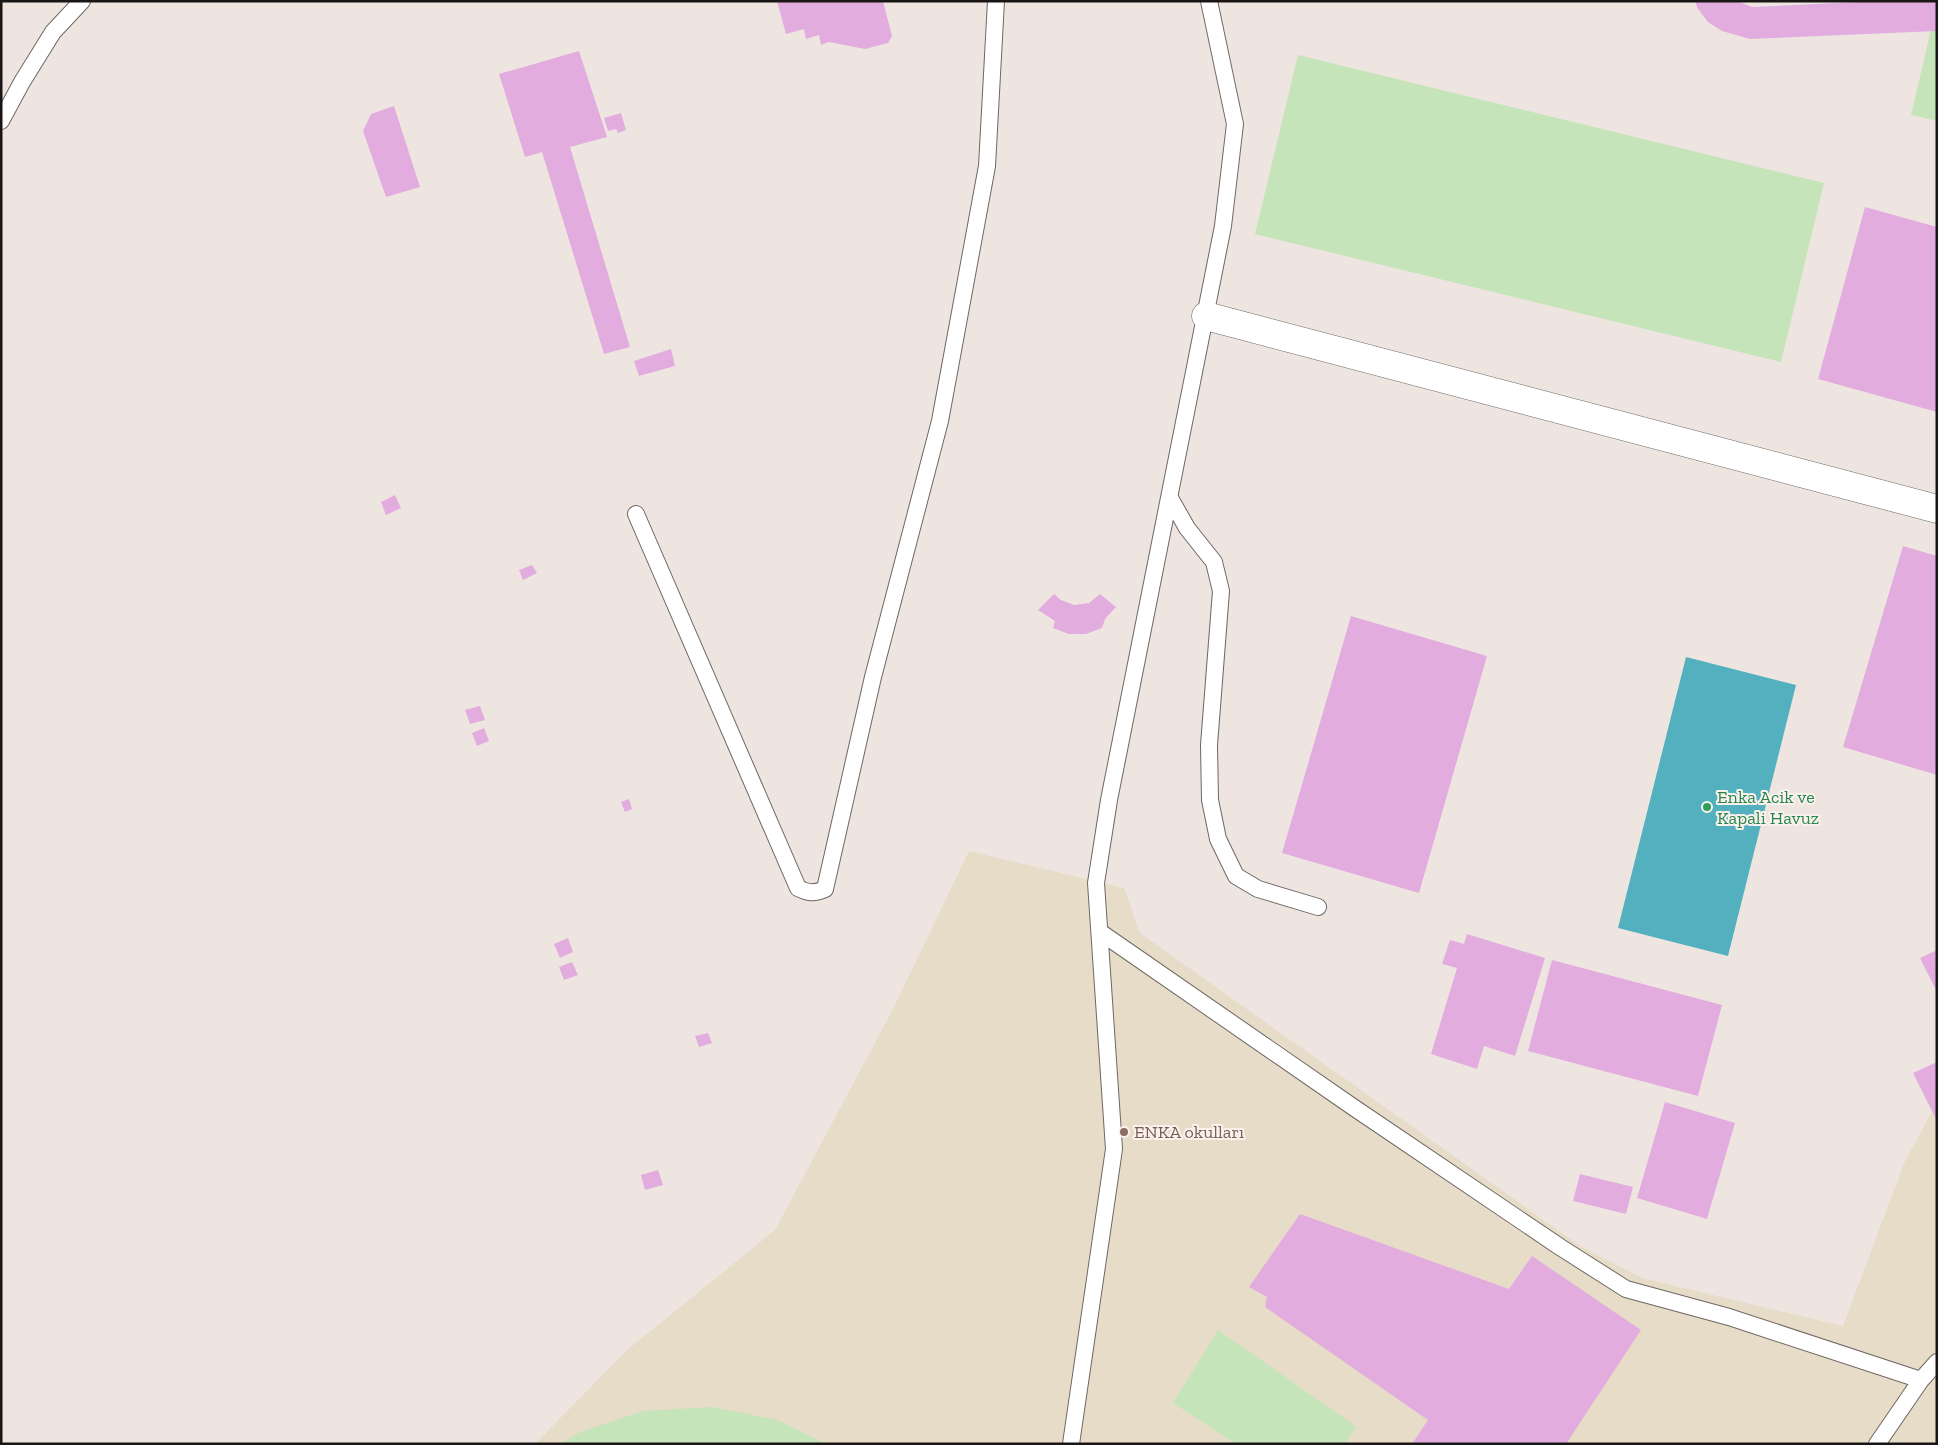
<svg xmlns="http://www.w3.org/2000/svg" width="1938" height="1445" viewBox="0 0 1938 1445" font-family="'Zilla Slab',serif">
  <style>
    .education { fill: #e7dcc7 }
    .green { fill: #c5e4ba }
    .water { fill: #53b0be }
    .building { fill: #e2adde }
    .lines { fill: none; stroke-linecap: round; stroke-linejoin: round }
    .service-casing { stroke: #6e6763; stroke-width: 18 }
    .minor-casing { stroke: #6e6763; stroke-width: 29 }
    .service { stroke: #fff; stroke-width: 16 }
    .minor { stroke: #fff; stroke-width: 28 }
    .leisure-dot { fill: #2e9e5b; stroke: #fbf2ee; stroke-width: 2 }
    .education-dot { fill: #8d6e63; stroke: #fbf2ee; stroke-width: 2 }
    .labels { text-anchor: middle; dominant-baseline: central; stroke-width: 4; stroke-linejoin: round; paint-order: stroke }
    .leisure-label { font-size: 18px; fill: #27864d; stroke: #fbf2ee; text-anchor: start }
    .education-label { font-size: 18px; fill: #785e54; stroke: #fbf2ee; text-anchor: start }
  </style>
  <rect width="100%" height="100%" fill="#eee5e1"/>
  <path class="education" d="M969,851L1124,888L1140,933L1580,1246L1642,1278L1843,1326L1905,1161L1937,1103V1444H535L626,1351L775,1230L892,1011Z"/>
  <path class="green" d="M1937,4V121L1911,115Z
    M1298,55L1824,183L1781,362L1255,234Z
    M1218,1330L1357,1427L1344,1444H1236L1173,1403Z
    M711,1407L778,1420L826,1444H561L578,1433L643,1411Z"/>
  <path class="water" d="M1686,657L1796,685L1728,956L1618,928Z"/>
  <path class="building" d="M777,1H883L892,36L888,43L865,49L829,42L821,45L819,35L806,39L804,29L786,34Z
    M1695,1H1737L1752,7L1881,1H1937V31L1750,39L1722,31L1708,22L1698,9Z
    M579,51L607,137L570,147L630,347L604,354L542,152L525,157L499,74Z
    M394,106L420,187L386,197L363,131L371,114Z
    M621,113L626,130L618,133L616,129L608,131L604,118Z
    M1865,207L1937,227V412L1818,379Z
    M671,349L675,366L639,376L634,361Z
    M395,495L401,508L386,515L381,502Z
    M1903,546L1937,556V775L1843,747Z
    M532,565L537,573L523,580L519,570Z
    M1054,594L1061,600L1074,605L1089,603L1100,594L1116,607L1105,619L1102,628L1086,634H1069L1053,628L1055,621L1038,610Z
    M1351,616L1487,656L1419,893L1282,853Z
    M480,706L485,720L470,724L465,710Z
    M484,728L489,741L477,746L472,733Z
    M629,799L632,809L625,812L621,802Z
    M1467,934L1545,958L1515,1056L1484,1046L1477,1069L1431,1054L1457,968L1442,964L1450,940L1464,944Z
    M568,938L573,952L560,958L554,944Z
    M1937,950V992L1920,958Z
    M1552,960L1722,1005L1698,1096L1528,1051Z
    M572,962L578,975L564,980L559,967Z
    M708,1033L712,1043L699,1047L695,1036Z
    M1937,1062V1121L1913,1073Z
    M1665,1102L1735,1123L1707,1219L1637,1198Z
    M658,1170L663,1185L645,1190L641,1175Z
    M1580,1174L1633,1187L1626,1214L1573,1201Z
    M1300,1214L1509,1289L1532,1256L1641,1330L1566,1444H1412L1428,1420L1265,1307L1267,1297L1249,1287Z"/>
  <g class="lines">
    <g class="service-casing">
      <path id="service" d="M1,121L22,82L53,32L82,1
        M1170,498L1187,528L1214,562L1221,591L1209,745L1210,800L1218,839L1236,876L1258,889L1318,907
        M636,514L798,888C808,893 814,894 825,889L873,677L940,421L987,166L996,1
        M1100,932L1353,1107L1560,1247L1626,1289L1729,1317L1921,1380
        M1071,1444L1114,1149L1096,883L1109,800L1223,226L1235,124L1209,1
        M1877,1444L1921,1380L1937,1362"/>
    </g>
    <g class="minor-casing">
      <path id="minor" d="M1206,316L1937,509"/>
    </g>
    <use href="#service" class="service"/>
    <use href="#minor" class="minor"/>
  </g>
  <circle class="leisure-dot" cx="1707" cy="807" r="5"/>
  <circle class="education-dot" cx="1124" cy="1132" r="5"/>
  <g class="labels">
    <g class="leisure-label">
      <text x="1717" y="797">Enka Acik ve<tspan x="1717" dy="21">Kapali Havuz</tspan></text>
    </g>
    <g class="education-label">
      <text x="1134" y="1132">ENKA okulları</text>
    </g>
  </g>
  <rect width="1938" height="1445" fill="none" stroke="#191615" stroke-width="5"/>
</svg>
